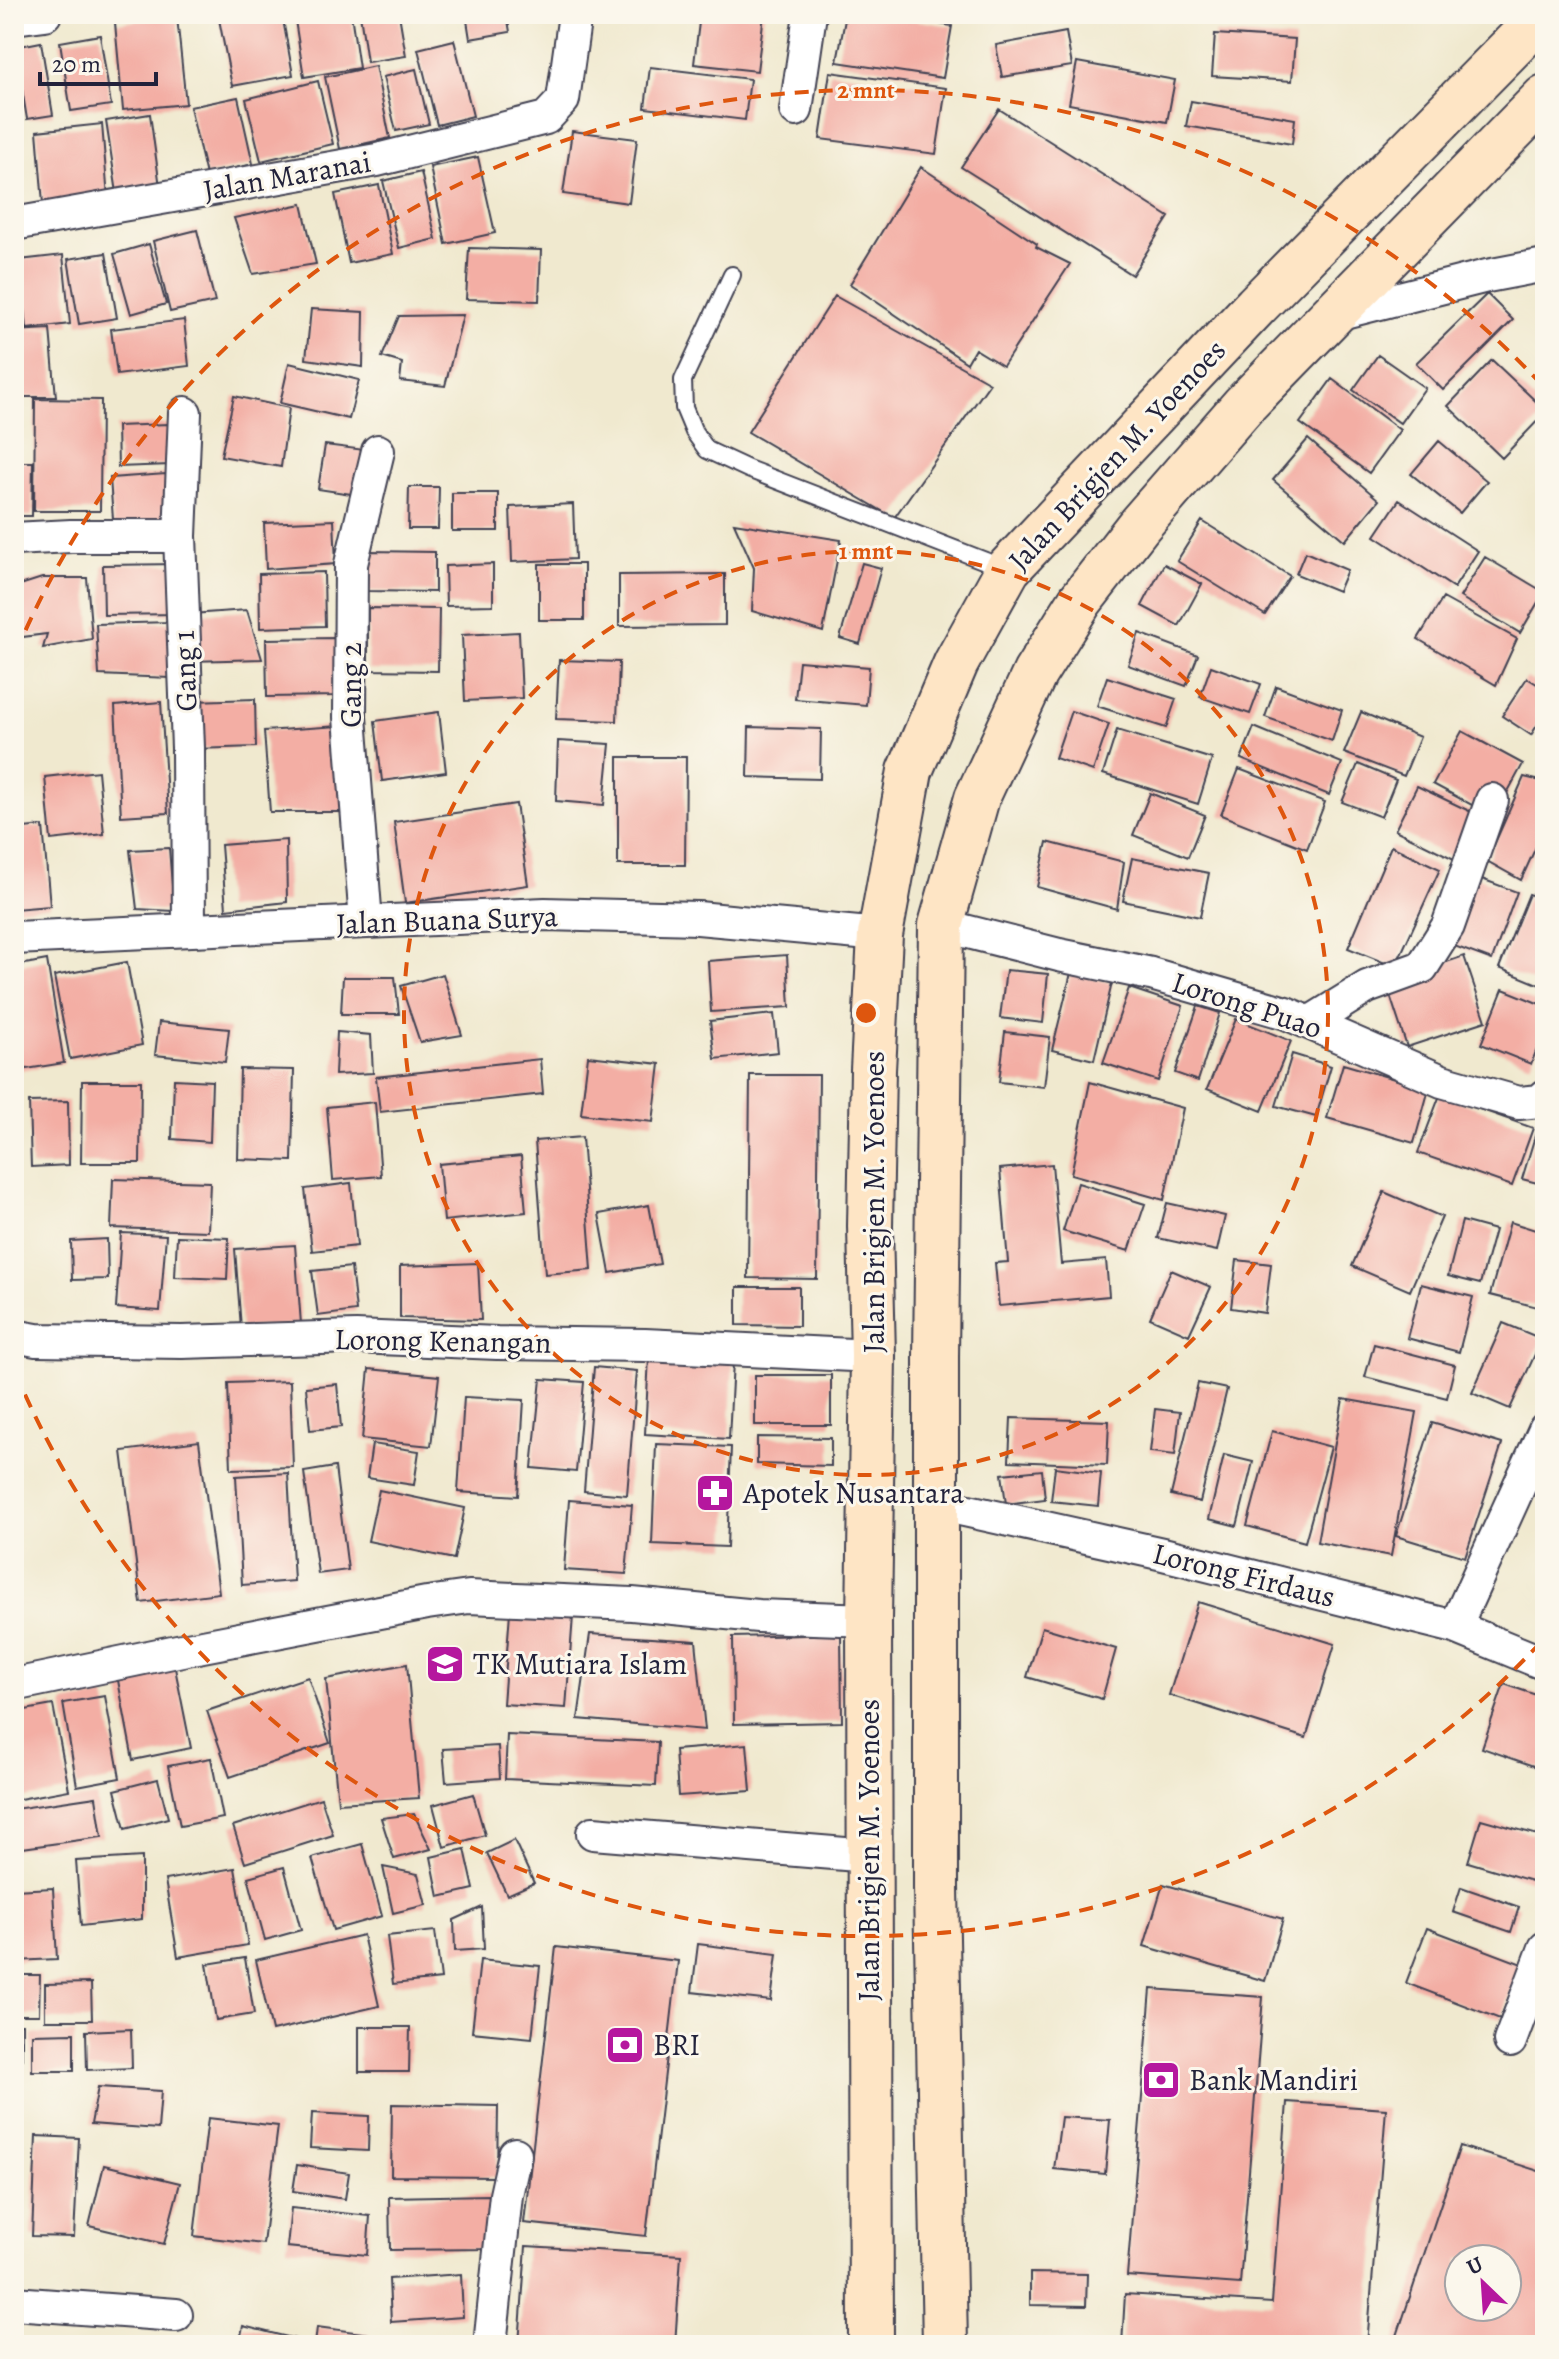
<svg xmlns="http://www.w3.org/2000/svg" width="1559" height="2359" viewBox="0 0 1559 2359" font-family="Alegreya,serif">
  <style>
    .building { fill: #f3aea4; fill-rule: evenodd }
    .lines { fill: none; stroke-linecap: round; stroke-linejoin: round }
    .lane-casing { stroke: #414051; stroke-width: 20 }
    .street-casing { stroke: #414051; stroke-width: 36 }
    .secondary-casing { stroke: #414051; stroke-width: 48 }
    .lane { stroke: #fff; stroke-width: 16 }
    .street { stroke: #fff; stroke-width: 32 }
    .secondary { stroke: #fee5c5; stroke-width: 44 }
    .ring { fill: none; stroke: #de560e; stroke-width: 4; stroke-dasharray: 14 10 }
    .labels { text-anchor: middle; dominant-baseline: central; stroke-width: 6; stroke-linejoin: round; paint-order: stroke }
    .street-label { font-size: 30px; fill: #22223b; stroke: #fbf7ec }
    .poi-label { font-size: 30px; fill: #22223b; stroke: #fbf7ec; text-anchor: start }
    .centre { fill: #de560e; stroke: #fbf7ec; stroke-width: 4 }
    .ring-label { font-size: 24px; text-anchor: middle; font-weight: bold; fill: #de560e; stroke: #fbf7ec; stroke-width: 6; stroke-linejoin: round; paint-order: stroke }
  </style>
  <rect width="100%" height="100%" fill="#fbf7ec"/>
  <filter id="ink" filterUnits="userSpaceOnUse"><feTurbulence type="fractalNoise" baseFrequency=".0125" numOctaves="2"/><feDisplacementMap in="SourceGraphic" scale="16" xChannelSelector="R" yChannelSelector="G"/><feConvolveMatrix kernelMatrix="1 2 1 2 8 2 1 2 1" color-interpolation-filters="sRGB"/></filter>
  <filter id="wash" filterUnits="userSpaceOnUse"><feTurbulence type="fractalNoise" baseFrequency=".006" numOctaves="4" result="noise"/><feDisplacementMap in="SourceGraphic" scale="32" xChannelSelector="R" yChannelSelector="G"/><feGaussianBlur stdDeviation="1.8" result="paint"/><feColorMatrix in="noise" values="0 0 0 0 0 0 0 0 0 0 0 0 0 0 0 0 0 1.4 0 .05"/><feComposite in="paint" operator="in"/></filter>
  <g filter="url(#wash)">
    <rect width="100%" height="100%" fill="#f0e9cf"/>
    <g id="blocks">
      <path class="building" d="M218,14H282L293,75L232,86Z
        M294,14H351L359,68L304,77Z
        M360,14H399L406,56L367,62Z
        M466,14H507L510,32L470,39Z
        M700,14H764L757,71L694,64Z
        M846,14H875L952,26L943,78L837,62Z
        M177,17L186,104L123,110L115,23Z
        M1066,32L1072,66L1002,77L996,45Z
        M1215,34L1295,39L1292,81L1212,76Z
        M100,35L111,105L71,111L60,42Z
        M454,40L473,116L437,125L418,49Z
        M41,42L53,115L27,119L15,47Z
        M1077,62L1175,80L1167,122L1069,104Z
        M375,66L390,138L340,149L325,77Z
        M650,67L750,79L745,120L645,108Z
        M416,69L429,124L396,131L383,77Z
        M830,72L946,88L936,154L820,139Z
        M318,81L333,144L261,161L246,99Z
        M14,91H16L19,123H14Z
        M238,97L253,164L206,175L190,107Z
        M1191,101L1295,119L1292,144L1186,126Z
        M999,109L1169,217L1132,275L961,167Z
        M150,114L160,187L117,193L106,121Z
        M102,124L108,198L43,204L37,131Z
        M572,131L637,139L629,203L563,194Z
        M478,157L495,233L446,244L430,167Z
        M921,167L1037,244L1036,247L1070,264L1003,366L975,349L967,363L850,284Z
        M421,172L436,239L399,248L383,181Z
        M16,175L19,202L14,203V176Z
        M379,185L393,254L349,263L335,194Z
        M302,204L316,264L253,274L234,218Z
        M197,230L215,302L170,312L153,241Z
        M149,244L166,304L131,314L114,254Z
        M469,248L541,250L539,301L466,299Z
        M106,253L117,318L79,324L68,259Z
        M63,255L70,324L27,329L20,260Z
        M1487,294L1513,320L1443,390L1416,363Z
        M835,296L990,383L894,518L748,432Z
        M311,309L364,312L363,367L306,359Z
        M463,315L445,386L400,381L402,363L382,357L399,316Z
        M184,320L189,366L117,375L111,329Z
        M50,329L56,397H14V331Z
        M1378,355L1425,388L1400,423L1353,390Z
        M1492,360L1545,410V413L1502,458L1448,406Z
        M289,363L359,380L349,419L280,403Z
        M1332,379L1400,430L1369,473L1300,423Z
        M234,396L289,408L281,467L221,456Z
        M35,399L101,400L100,511H34Z
        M168,424L170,465L118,467L117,426Z
        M1308,439L1379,500L1345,541L1273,480Z
        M1439,441L1487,481L1460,513L1411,474Z
        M325,445L365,450L358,495L318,489Z
        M14,462H33L32,516H14Z
        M166,474L170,528L114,533L110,478Z
        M409,487H439L438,529H408Z
        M452,493H498V531H452Z
        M1399,500L1478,551L1454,588L1375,536Z
        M573,504L575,559L512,562L510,507Z
        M334,520L336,564L266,569L264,523Z
        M1202,521L1290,576L1265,615L1177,561Z
        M734,523L841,540L823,632L752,611L754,568Z
        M368,551L435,552V592L367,591Z
        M1305,552L1347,570L1338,591L1296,574Z
        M1485,557L1544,592L1520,633L1460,597Z
        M862,563L881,568L860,644L840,638Z
        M179,564V614L104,615L103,565Z
        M493,564V605L446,606L445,566Z
        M539,564H584V620H539Z
        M1164,564L1202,584L1179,626L1142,606Z
        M324,572L325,626L260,628L259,574Z
        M725,574V625L619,626V575Z
        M42,578H87L92,639L43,648L47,634L14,638V587Z
        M1443,598L1517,639L1496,685L1418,639Z
        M368,608L439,609L438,671L368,670Z
        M247,610L262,659L191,661V614Z
        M172,622L170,678L99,675L96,624Z
        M519,632L522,698L465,701L462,635Z
        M1139,633L1198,655L1186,686L1128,665Z
        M336,638V696L267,697L266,639Z
        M559,660L619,662L617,721L556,719Z
        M799,661L869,667L866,705L795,699Z
        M1211,666L1261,684L1250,714L1200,697Z
        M1107,677L1176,699L1166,728L1097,706Z
        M1527,678L1545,689V713L1531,735L1502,716Z
        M1276,686L1342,710L1332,741L1265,717Z
        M255,699L256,747L195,749L194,701Z
        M161,702L168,813L121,816L115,706Z
        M1071,711L1109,724L1093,771L1055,758Z
        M439,712L446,772L382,781L375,721Z
        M1361,712L1420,737L1404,776L1344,753Z
        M339,726L346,812H270L264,731Z
        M749,727L821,729L820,779L748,777Z
        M1254,727L1342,763L1329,795L1241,759Z
        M1117,730L1212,759L1198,804L1103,774Z
        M1462,731L1523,764L1494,817L1433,784Z
        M558,741L610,744L604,805L556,801Z
        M618,757H686L685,865H618Z
        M1358,764L1396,780L1381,817L1342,802Z
        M1239,769L1325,802L1307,849L1221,815Z
        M98,771L104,834L51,840L45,777Z
        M1524,777L1545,782V827L1521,880L1487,861Z
        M1417,786L1486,819L1460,862L1395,830Z
        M1150,793L1205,815L1188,857L1133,835Z
        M516,804L528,885L405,903L394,822Z
        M43,826L50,906L14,909V829Z
        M286,840L287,902L226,909L221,845Z
        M1047,842L1124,862L1117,909L1037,887Z
        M1391,846L1440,869L1395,967L1348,948Z
        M169,848L174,911L137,909L130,850Z
        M1132,858L1209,873L1200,917L1123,901Z
        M1545,867V886L1538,883Z
        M1471,875L1517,892L1492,960L1446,943Z
        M1529,894L1545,900V987L1499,968Z
        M787,955L790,1007L711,1012L708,961Z
        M1464,956L1486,1021L1407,1047L1386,983Z
        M47,960L64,1063L14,1071V966Z
        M127,962L142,1045L70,1059L54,976Z
        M1006,970L1048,974L1043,1023L1000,1018Z
        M1071,973L1112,983L1094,1060L1052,1050Z
        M443,974L462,1035L420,1042L401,986Z
        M343,977H395L399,1014H341Z
        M1129,988L1183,1006L1158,1081L1103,1063Z
        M1503,989L1545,1006V1029L1531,1064L1481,1044Z
        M1198,1006L1220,1013L1198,1081L1175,1073Z
        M774,1014L778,1052L715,1059L710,1021Z
        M1236,1019L1291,1041L1262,1111L1207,1089Z
        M159,1022L229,1029L225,1062L155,1055Z
        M337,1032L371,1035L373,1073L335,1075Z
        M1005,1032L1050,1037L1044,1087L999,1082Z
        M1292,1054L1331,1066L1316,1117L1276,1106Z
        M588,1056L660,1064L653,1122L581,1114Z
        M540,1059L543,1094L380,1112L376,1077Z
        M1343,1064L1429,1089L1414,1143L1327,1118Z
        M240,1069L294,1070L292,1161L238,1159Z
        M750,1075H819L817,1279L748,1278Z
        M174,1079L212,1081L210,1142L172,1139Z
        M82,1081H141L140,1163H81Z
        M1090,1082L1183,1108L1164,1200L1071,1174Z
        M1440,1095L1533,1128L1512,1186L1418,1153Z
        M68,1101L69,1165L31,1167L29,1102Z
        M375,1102L381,1176L333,1180L327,1107Z
        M1539,1123L1545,1124V1185L1522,1179Z
        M582,1137L592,1270L545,1274L535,1141Z
        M521,1156L526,1212L444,1221L439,1164Z
        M1052,1164L1061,1264L1106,1260L1109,1296L999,1306L995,1263L1008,1262L1000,1169Z
        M113,1179L210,1182L208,1231L111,1228Z
        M351,1183L357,1246L312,1251L305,1189Z
        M1078,1183L1145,1204L1129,1251L1063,1231Z
        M1384,1192L1442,1217L1410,1291L1352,1266Z
        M1167,1203L1225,1216L1217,1251L1158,1238Z
        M649,1205L660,1264L610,1273L599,1214Z
        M1462,1221L1495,1230L1480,1284L1448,1276Z
        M1510,1222L1545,1233V1309L1490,1295Z
        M121,1233L166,1235L160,1311L116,1308Z
        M177,1236L229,1238L227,1279L175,1277Z
        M107,1239L108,1279L72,1280L71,1241Z
        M295,1245L301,1324L241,1328L235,1249Z
        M1237,1260L1271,1264L1265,1313L1231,1308Z
        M478,1263L481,1320L400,1318V1266Z
        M351,1267L356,1311L318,1316L312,1271Z
        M1171,1270L1211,1287L1189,1335L1150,1318Z
        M1421,1284L1473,1297L1459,1352L1407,1338Z
        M737,1287H799V1326L737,1325Z
        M1503,1323L1542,1339L1510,1409L1472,1393Z
        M1374,1344L1455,1365L1447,1398L1365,1377Z
        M649,1357L733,1361L729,1439L645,1434Z
        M594,1367L637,1371L627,1495L584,1491Z
        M369,1369L439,1376L431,1446L362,1439Z
        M755,1375H831V1425H755Z
        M541,1379L584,1382L576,1472L532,1468Z
        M290,1381L293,1467L231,1469L228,1383Z
        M1198,1383L1227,1389L1200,1502L1171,1495Z
        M337,1384L341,1427L310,1430L306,1387Z
        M464,1397L524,1400L518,1496L458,1492Z
        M1343,1399L1417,1412L1391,1556L1317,1542Z
        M1155,1409L1180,1412L1175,1455L1150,1452Z
        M1011,1418L1109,1421L1107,1465L1009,1461Z
        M1432,1423L1502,1444L1465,1557L1396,1536Z
        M1272,1431L1331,1447L1305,1542L1247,1526Z
        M757,1437L831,1438V1466L757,1464Z
        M199,1441L219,1593L141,1603L122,1451Z
        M372,1444L419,1451L414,1485L367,1478Z
        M656,1444L731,1447L727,1547L652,1544Z
        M1224,1455L1253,1462L1237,1526L1209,1519Z
        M335,1467L348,1570L318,1574L304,1472Z
        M1055,1467L1101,1473L1098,1506L1051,1501Z
        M1042,1470L1045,1499L1006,1504L1002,1474Z
        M288,1473L294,1581L242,1585L236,1476Z
        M379,1490L465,1508L454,1559L368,1541Z
        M569,1500L632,1505L626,1574L564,1570Z
        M1198,1602L1335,1644L1306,1738L1169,1695Z
        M510,1612L573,1616L566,1708L503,1704Z
        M1042,1627L1116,1649L1102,1699L1027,1677Z
        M590,1634L696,1641L705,1730L578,1719Z
        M841,1634L842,1722L734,1724L733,1637Z
        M174,1663L191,1748L133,1760L117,1675Z
        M407,1664L419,1798L338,1803L326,1679Z
        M308,1677L330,1743L230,1777L207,1711Z
        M1504,1684L1545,1698V1770L1482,1748Z
        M105,1696L120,1778L77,1786L63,1703Z
        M53,1705L69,1790L14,1800V1712Z
        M507,1735L658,1742L656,1786L505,1779Z
        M747,1744L751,1791L678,1796L675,1750Z
        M498,1746L500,1778L446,1782L443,1749Z
        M211,1758L223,1818L180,1826L168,1766Z
        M158,1779L168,1818L125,1829L115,1790Z
        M473,1794L485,1835L444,1847L433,1805Z
        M96,1797L102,1837L15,1849L14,1809Z
        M321,1798L333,1835L245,1863L233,1826Z
        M414,1814L431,1849L394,1859L381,1818Z
        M1481,1819L1545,1837V1885L1468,1862Z
        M514,1840L534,1883L507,1895L487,1853Z
        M362,1844L382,1916L333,1930L312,1858Z
        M465,1849L474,1889L439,1897L431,1857Z
        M142,1857V1919L81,1926L76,1861Z
        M284,1867L301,1930L265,1940L248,1877Z
        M383,1867L418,1874L426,1905L393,1913Z
        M235,1868L248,1945L178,1957L165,1880Z
        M1163,1884L1283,1919L1265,1981L1144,1946Z
        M1461,1887L1519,1907L1511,1932L1453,1912Z
        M53,1888L57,1959L15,1961L14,1890Z
        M482,1907L484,1949L455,1951L454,1920Z
        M1427,1928L1522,1964L1500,2019L1406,1983Z
        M435,1931L441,1979L393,1984L387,1936Z
        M363,1935L379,2006L272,2031L256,1960Z
        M698,1944L777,1954L771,2001L692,1992Z
        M556,1947L678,1961L646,2236L524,2223Z
        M245,1958L254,2014L216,2020L207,1964Z
        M480,1960L540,1966L532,2038L472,2032Z
        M14,1975H40L39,2015H14Z
        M91,1983L92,2020H45V1984Z
        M1151,1989L1263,1997L1240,2284L1127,2276Z
        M14,2024H22V2074L14,2075Z
        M359,2027H410L409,2072H359Z
        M131,2029L132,2068L87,2070L86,2031Z
        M74,2033V2071H32V2034Z
        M98,2087L161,2091L158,2129L91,2124Z
        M1287,2102L1386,2109L1367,2345H1122L1125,2294L1272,2303Z
        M392,2104L498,2106L497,2177L391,2176Z
        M312,2113L369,2116L368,2151L310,2148Z
        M1061,2117L1110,2120L1105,2174L1054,2169Z
        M208,2118L278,2126L263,2244L194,2236Z
        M36,2136L79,2138L74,2237L32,2236Z
        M1460,2146L1545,2173V2323L1538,2345H1394ZM1459,2259H1507V2307H1459Z
        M104,2165L180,2183L164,2244L89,2226Z
        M297,2165L349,2173L345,2199L293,2191Z
        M490,2195V2249L390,2250L389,2197Z
        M291,2208L370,2216L367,2255L287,2247Z
        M526,2246L681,2255L675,2345H519Z
        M1030,2273L1087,2274L1086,2306L1030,2305Z
        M461,2274L463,2317L391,2322L389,2279Z
        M243,2326L304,2341L303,2345H239Z
        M317,2327L370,2334L369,2345H315Z
        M462,2339V2345H378V2341Z"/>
    </g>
  </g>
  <g filter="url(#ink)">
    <use href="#blocks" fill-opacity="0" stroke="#414051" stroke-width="2"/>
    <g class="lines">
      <g class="lane-casing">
        <path id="lane" d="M732,275L683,380L684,408L694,432L707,450L748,469L1006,569"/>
      </g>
      <g class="street-casing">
        <path id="street" d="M14,18L45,14
          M796,110L810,14
          M14,224L377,160L546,118L563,100L575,14
          M1332,315L1487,276L1545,265
          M185,413L180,536L188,748L189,928
          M14,539L71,536H180
          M366,922L350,717L351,564L378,451
          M941,925L1059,955L1151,974L1286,1013L1442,1081L1519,1103L1540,1101L1545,1096
          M14,938L545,914L698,918L880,935
          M1309,1023L1367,987L1422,967L1448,926L1492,800
          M14,1336L36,1340L182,1342L356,1337L497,1343L645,1345L873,1356
          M937,1504L1163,1554L1455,1627L1545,1664
          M1455,1627L1545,1429
          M14,1685L182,1650L427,1603L469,1597L632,1604L758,1616L869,1620
          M593,1833L869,1856
          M1510,2041L1545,1948
          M14,2303L176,2315
          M490,2345L506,2195L515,2154"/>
      </g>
      <g class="secondary-casing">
        <path id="secondary" d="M871,2345L869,1620L873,1356L870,1226L873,1070L880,935L910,771L956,663L1008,569L1256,306L1544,14
          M945,2345L936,1888V1358L941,925L977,798L1035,673L1080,601L1140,524L1243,406L1545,97"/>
      </g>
      <use href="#lane" class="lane"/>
      <use href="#street" class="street"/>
      <use href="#secondary" class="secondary"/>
    </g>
  </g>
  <g class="ring">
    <circle cx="866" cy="1013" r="462"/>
    <path d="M1541 1642A923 923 0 0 1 16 1374M16 652A923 923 0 0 1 1541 384"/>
  </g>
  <defs>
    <g id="pharmacy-square" transform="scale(2)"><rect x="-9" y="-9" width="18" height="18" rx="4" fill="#b5179e" stroke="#fbf7ec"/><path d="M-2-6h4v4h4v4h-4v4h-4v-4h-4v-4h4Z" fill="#fff"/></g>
    <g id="school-square" transform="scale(2)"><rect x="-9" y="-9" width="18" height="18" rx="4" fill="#b5179e" stroke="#fbf7ec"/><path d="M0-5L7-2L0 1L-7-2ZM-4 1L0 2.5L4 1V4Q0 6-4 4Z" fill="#fff"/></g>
    <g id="bank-square" transform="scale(2)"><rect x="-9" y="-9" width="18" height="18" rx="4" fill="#b5179e" stroke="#fbf7ec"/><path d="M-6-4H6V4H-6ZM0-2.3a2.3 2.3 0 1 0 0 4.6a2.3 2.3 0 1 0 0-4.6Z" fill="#fff"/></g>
  </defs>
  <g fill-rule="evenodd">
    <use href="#pharmacy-square" x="715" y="1493"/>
    <use href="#school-square" x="445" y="1664"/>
    <use href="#bank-square" x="625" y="2045"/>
    <use href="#bank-square" x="1161" y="2080"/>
  </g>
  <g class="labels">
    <g class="street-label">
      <text transform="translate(287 176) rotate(-10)">Jalan Maranai</text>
      <text transform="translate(1117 455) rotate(-47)">Jalan Brigjen M. Yoenoes</text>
      <text transform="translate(185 671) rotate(-92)">Gang 1</text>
      <text transform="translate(351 685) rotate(-90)">Gang 2</text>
      <text transform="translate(447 920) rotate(-2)">Jalan Buana Surya</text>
      <text transform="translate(1247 1005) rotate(18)">Lorong Puao</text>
      <text transform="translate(874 1202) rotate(-90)">Jalan Brigjen M. Yoenoes</text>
      <text transform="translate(443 1341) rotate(1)">Lorong Kenangan</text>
      <text transform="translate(1244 1575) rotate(14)">Lorong Firdaus</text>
      <text transform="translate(869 1850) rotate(-90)">Jalan Brigjen M. Yoenoes</text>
    </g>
    <g class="poi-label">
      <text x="743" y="1493">Apotek Nusantara</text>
      <text x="473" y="1664">TK Mutiara Islam</text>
      <text x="653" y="2045">BRI</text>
      <text x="1189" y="2080">Bank Mandiri</text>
    </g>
  </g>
  <circle cx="866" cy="1013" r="12" class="centre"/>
  <g class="ring-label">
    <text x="866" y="98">2 mnt</text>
    <text x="866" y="559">1 mnt</text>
  </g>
  <rect width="1559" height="2359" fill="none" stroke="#fbf7ec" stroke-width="48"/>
  <g transform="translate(1483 2283) rotate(335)"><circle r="38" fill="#fbf7ec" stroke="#a4a2a5" stroke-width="2"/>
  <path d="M0-6L14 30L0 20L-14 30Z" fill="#b5179e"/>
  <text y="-12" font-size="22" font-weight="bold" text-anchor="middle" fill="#22223b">U</text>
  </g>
  <path d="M40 72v12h116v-12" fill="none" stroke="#22223b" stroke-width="4"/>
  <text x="52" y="72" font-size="24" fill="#22223b" stroke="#fbf7ec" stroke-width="6" paint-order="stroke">20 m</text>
</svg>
